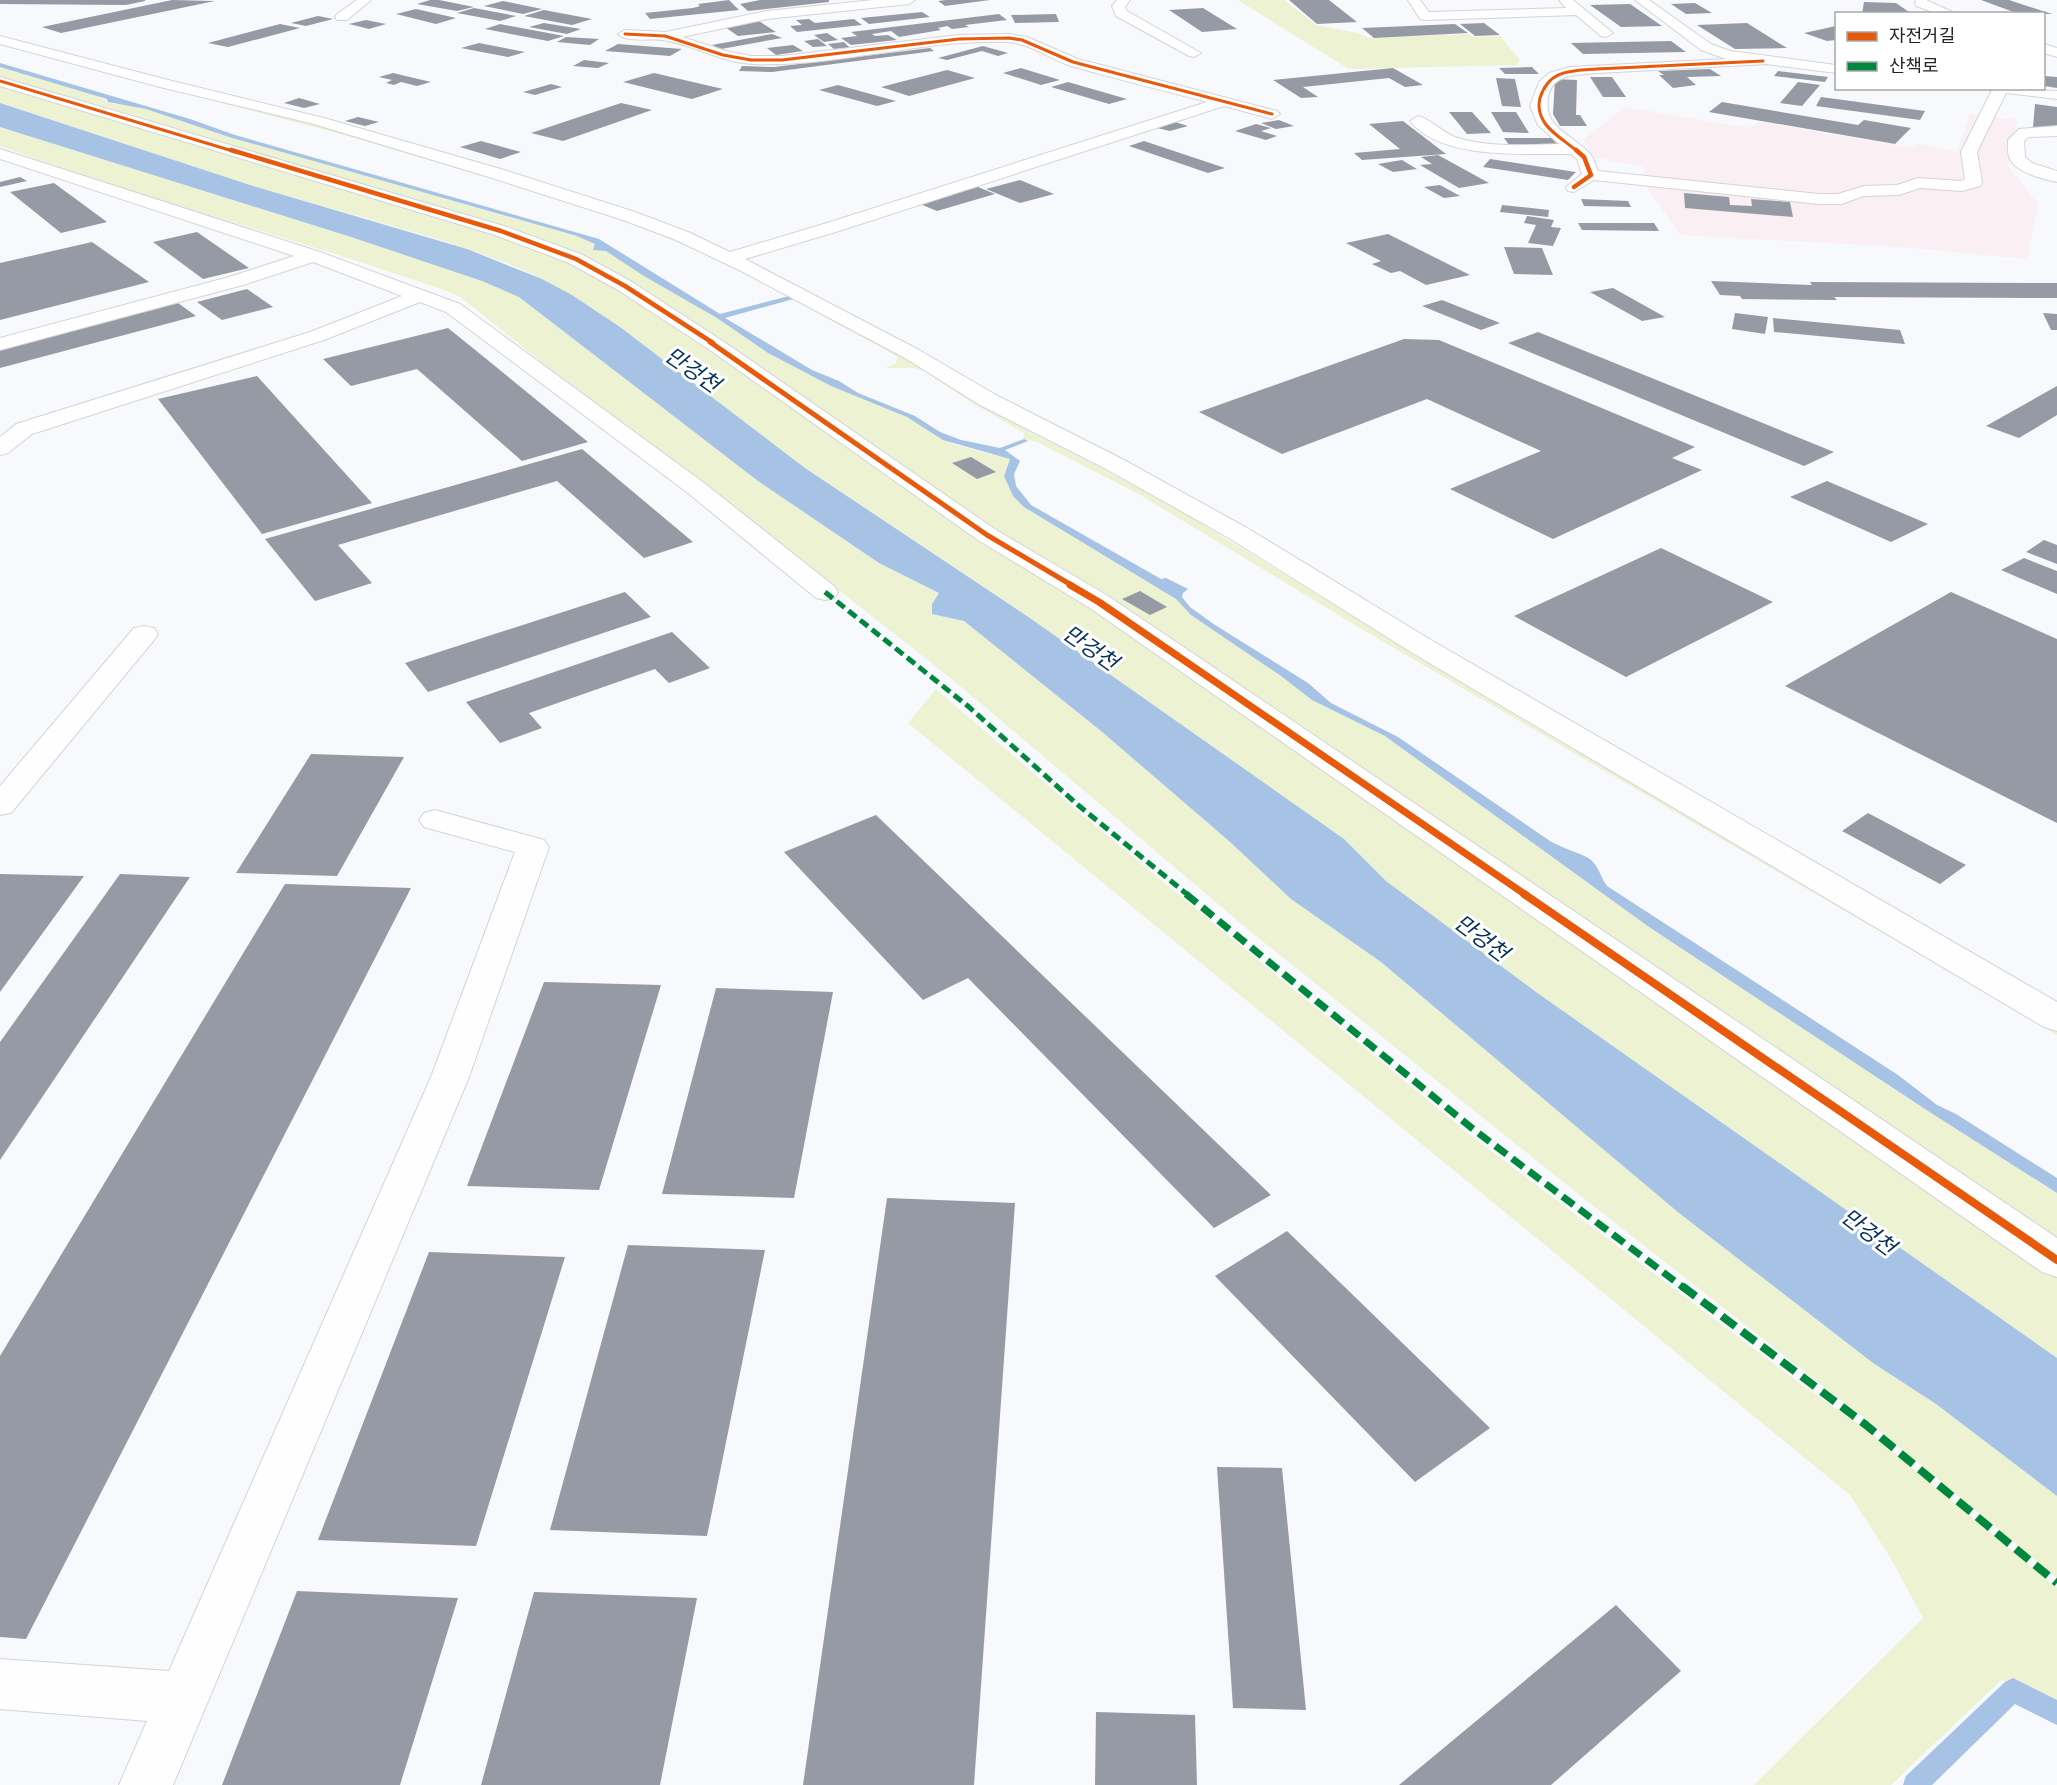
<svg xmlns="http://www.w3.org/2000/svg" width="2057" height="1785" viewBox="0 0 2057 1785" font-family="Ubuntu,'Noto Sans KR',sans-serif">
  <style>
    .commercial { fill: #faeff2 }
    .green { fill: #edf2d3 }
    .water { fill: #a6c2e4 }
    .lines { fill: none; stroke-linecap: round; stroke-linejoin: round }
    .stream { fill: #a6c2e4; fill-rule: evenodd }
    .building { fill: #969aa4 }
    .minor-casing { stroke: #d3d4d7; stroke-width: 2 }
    .minor { fill: #fefeff; fill-rule: evenodd }
    .quiet-far2 { stroke: #00873e; stroke-width: 5; stroke-dasharray: 10 5; stroke-linecap: butt }
    .quiet-far1 { stroke: #00873e; stroke-width: 7; stroke-dasharray: 14 7; stroke-linecap: butt }
    .quiet { stroke: #00873e; stroke-width: 8; stroke-dasharray: 17 8; stroke-linecap: butt }
    .cycleway-far4-casing { stroke: #fff; stroke-width: 4.5 }
    .cycleway-far3-casing { stroke: #fff; stroke-width: 7 }
    .cycleway-far2-casing { stroke: #fff; stroke-width: 8 }
    .cycleway-far1-casing { stroke: #fff; stroke-width: 10 }
    .cycleway-casing { stroke: #fff; stroke-width: 12 }
    .cycleway-far4 { stroke: #e8590c; stroke-width: 3 }
    .cycleway-far3 { stroke: #e8590c; stroke-width: 4.5 }
    .cycleway-far2 { stroke: #e8590c; stroke-width: 5 }
    .cycleway-far1 { stroke: #e8590c; stroke-width: 7 }
    .cycleway { stroke: #e8590c; stroke-width: 8 }
    .labels { text-anchor: middle; dominant-baseline: central; stroke-width: 6; stroke-linejoin: round; paint-order: stroke }
    .water-label { font-size: 22px; font-style: italic; fill: #06315b; stroke: #fff }
  </style>
  <rect width="100%" height="100%" fill="#f7f9fc"/>
  <path class="commercial" d="M1625,107L1750,128L1759,122L1912,148L1918,144L1957,152L1970,114L2017,120L2008,166L2038,204L2027,259L1903,247L1680,235L1646,186L1644,167L1593,157L1583,140Z"/>
  <path class="green" d="M1238,0H1284L1316,25L1357,33L1370,38L1468,34L1474,37L1500,36L1519,59L1518,65L1349,69Z
    M0,43L284,116L531,186L634,220L720,257L928,369L1022,428L1158,497L1351,615L1662,798L2057,1024V1035L1365,631L1137,493L1037,442L1024,439V433L969,401L924,371L915,368H885L896,363L898,357L724,262L605,212L341,134L0,45Z
    M0,67L91,93L113,104H125L146,109L229,137L577,236L595,244L717,318L768,353L831,386L907,417L956,445L1010,459L1004,476L1037,515L1176,599L1191,615L1281,676L1312,700L1385,736L1649,927L1928,1111L2057,1193V1253L579,258L0,79Z
    M0,82L497,232L574,260L623,286L2057,1265V1358L1536,992L1386,881L1344,839L1027,616L805,468L620,327L572,295L542,279L510,264L438,239L253,186L0,103Z
    M0,127L351,237L482,281L519,297L758,481L879,563L939,593L932,604V614L964,621L1101,731L1229,841L1291,899L1381,962L1679,1213L1873,1363L1936,1404L2057,1496V1578L1869,1422L1577,1193L1250,931L953,680L667,455L564,380L460,297L444,290C297,239 146,199 0,146Z
    M936,689L1081,814L1470,1135L1802,1385L1863,1427L2057,1588V1708L2001,1680L1891,1785H1754L1923,1618L1890,1557L1850,1495L908,723Z"/>
  <path class="water" d="M0,63L190,119L235,135L599,239L720,314L789,296L793,299L725,318L812,370L839,381L858,393L915,416L940,432L961,440L1000,448L1024,439L1028,441L1005,450L1020,461L1014,474L1016,486L1031,505L1161,579L1166,578L1188,589L1183,593L1182,597L1190,607L1215,625L1308,683L1331,703L1398,737L1550,841C1561,848 1584,854 1591,860C1599,867 1601,878 1607,886L1898,1075L1937,1105L1956,1114L2057,1178V1193L1928,1111L1649,927L1385,736L1312,700L1281,676L1191,615L1176,599L1024,507L1013,496L1004,476L1010,459L943,440L907,417L831,386L768,353L717,318L644,276L606,251L593,250L595,244L577,236L229,137L146,109L108,102L107,99L0,67Z
    M0,103L253,186L467,249L542,279L572,295L620,327L805,468L1027,616L1344,839L1386,881L1536,992L2057,1358V1496L1936,1404L1873,1363L1679,1213L1381,962L1291,899L1229,841L1101,731L964,621L932,614V604L939,593L879,563L758,481L519,297L482,281L351,237L0,127Z"/>
  <g class="lines">
    <path class="stream" d="M2013,1678L2057,1700V1725L2015,1704L1932,1785H1903L1906,1776L2005,1682Z"/>
  </g>
  <path class="building" d="M0,0H145V1L126,5L0,4Z
    M172,0L215,1L61,33L42,27Z
    M430,0H439L474,7L457,11L417,4Z
    M729,0L739,10L650,19L645,13L693,8L700,6L698,4Z
    M760,0H829V2L748,11L740,4Z
    M990,0L945,6L938,1L946,0Z
    M1289,0H1329L1357,22L1317,24Z
    M1981,0H2009L2052,14H2019Z
    M503,1L542,9L523,14L484,6Z
    M1864,2L1896,3L1912,14H1862Z
    M1695,3L1712,13L1686,14L1671,4Z
    M1630,4L1662,26L1621,27L1590,5Z
    M474,8L516,16L500,21L457,13Z
    M1203,8L1237,29L1202,32L1169,10Z
    M416,9L456,18L436,24L396,14Z
    M544,10L592,19L572,25L524,16Z
    M922,12L930,17L869,24L861,18Z
    M999,14L1007,20L965,25L969,27L952,29L947,26L938,28L941,30L899,37L891,31L872,34L875,36L888,35L897,40L851,45L841,38L857,36L851,32Z
    M1056,14L1059,22L1015,23L1011,15Z
    M318,16L333,19L306,26L291,23Z
    M809,19L815,23L854,19L862,25L797,32L790,26L802,25L796,20Z
    M366,20L386,24L369,29L349,24Z
    M759,21L776,32L738,36L722,25Z
    M544,23L581,29L567,34L529,27Z
    M1484,23L1500,35L1475,36L1460,24Z
    M1747,23L1787,48L1735,49L1697,25Z
    M280,24L300,28L228,47L208,43Z
    M500,24L564,36L548,41L485,29Z
    M1455,24L1468,33L1374,38L1362,28Z
    M1836,26V40L1827,41L1804,33Z
    M827,33L838,40L824,42L814,35Z
    M772,34L782,38L721,49L712,45Z
    M566,37L599,39L590,45L557,42Z
    M818,39L827,46L813,47L804,41Z
    M1671,41L1686,52L1583,54L1571,43Z
    M844,42L850,48L834,49L828,44Z
    M479,43L525,52L508,57L461,48Z
    M618,44L682,49L670,56L605,51Z
    M793,45L803,51L776,55L767,48Z
    M983,46L1008,53L998,56L982,51L947,60L938,58Z
    M930,48L934,51L772,72L739,71L742,66L774,67Z
    M584,60L609,63L598,68L573,66Z
    M1532,67L1539,74H1505L1499,68Z
    M1021,68L1060,80L1041,85L1003,73Z
    M1393,68L1423,85L1405,87L1389,78L1303,87L1318,97L1301,98L1273,80Z
    M1710,69L1721,76L1687,77L1696,85L1673,88L1659,75H1664L1658,71Z
    M947,70L975,78L909,96L881,87Z
    M1778,71L1828,77L1825,82L1774,76Z
    M393,73L431,82L417,86L401,82L394,85L386,83L392,80L379,77Z
    M654,73L723,89L692,99L623,82Z
    M2044,76L2057,77V88L2044,86Z
    M1590,77H1612L1626,97H1603Z
    M1496,78L1515,79L1521,107L1502,106Z
    M1555,79L1577,80L1576,115H1580L1587,126H1560L1553,114Z
    M1068,82L1127,99L1109,104L1051,87Z
    M1798,82L1820,85L1802,106L1780,103Z
    M551,84L562,87L535,95L523,92Z
    M838,85L896,101L877,106L819,90Z
    M1821,97L1925,111L1920,120L1816,106Z
    M299,98L320,104L304,108L284,103Z
    M1722,102L1858,125L1864,120L1911,128L1895,144L1709,112Z
    M621,103L652,110L563,141L531,133Z
    M2035,104L2057,107V129L2033,127Z
    M1449,112H1472L1491,133L1467,134Z
    M1491,112H1516L1529,133L1503,132Z
    M358,117L379,122L365,126L345,121Z
    M1279,120L1294,126L1276,129L1261,123Z
    M1403,121L1446,154L1362,160L1354,153L1400,149L1369,124Z
    M1175,122L1188,126L1170,131L1157,128Z
    M1256,124L1271,128L1261,131L1277,136L1266,140L1235,131Z
    M1504,138H1553L1558,145H1509Z
    M481,141L521,152L500,159L460,147Z
    M1144,141L1225,168L1208,173L1129,146Z
    M1438,155L1489,183L1459,188L1420,165L1432,164L1421,157Z
    M1490,159L1576,172L1568,180L1483,167Z
    M1402,160L1417,169L1393,172L1378,164Z
    M20,177L27,181L0,187V182Z
    M1020,180L1054,194L1020,203L986,189Z
    M54,183L107,222L61,233L10,192Z
    M1440,185L1460,196L1444,198L1424,187Z
    M978,187L995,194L937,211L920,204Z
    M1684,193L1729,197L1730,205L1752,206L1751,199L1790,202L1793,217L1685,208Z
    M1581,199L1628,201L1631,207L1584,206Z
    M1502,205L1549,210L1548,217L1500,212Z
    M1527,216L1554,220L1551,227L1561,228L1553,246L1528,243L1536,225L1524,223Z
    M1578,223H1654L1659,231L1582,230Z
    M197,232L249,268L203,279L153,242Z
    M1388,234L1470,275L1426,285L1400,271L1391,273L1372,264L1381,261L1346,243Z
    M92,242L149,282L0,320V263Z
    M1504,247L1542,248L1553,275L1514,274Z
    M1711,281L1812,285L1810,282L2057,283V298L1834,297L1837,300L1742,299L1740,296L1720,295Z
    M1613,288L1665,317L1642,321L1590,292Z
    M247,289L273,307L222,320L197,302Z
    M1442,300L1500,323L1481,330L1422,306Z
    M178,303L196,316L0,368V350Z
    M1735,313L1768,317L1765,334L1732,329Z
    M2043,313L2057,314V330H2051Z
    M1773,318L1900,330L1905,344L1774,332Z
    M448,328L479,353L588,442L522,461L417,369L351,386L323,359Z
    M1538,332L1834,452L1804,466L1508,343Z
    M1404,339L1439,340L1695,447L1672,458L1702,470L1553,539L1450,489L1541,451L1427,399L1282,454L1199,412Z
    M257,376L372,503L262,534L158,399Z
    M2057,386V415L2019,438L1986,426Z
    M582,449L693,542L644,558L557,481L338,545L372,583L315,601L265,539Z
    M971,457L996,472L977,479L952,463Z
    M1827,481L1928,524L1891,542L1790,497Z
    M2044,540L2057,545V564L2026,552Z
    M1661,548L1773,602L1626,677L1514,616Z
    M2024,558L2057,571V594L2001,570Z
    M1140,591L1167,607L1150,615L1122,599Z
    M625,592L651,617L428,692L405,663Z
    M1951,592L2057,639V823L1785,686Z
    M672,632L710,668L669,683L655,669L529,713L542,728L500,743L466,702Z
    M311,754L404,757L337,876L236,873Z
    M1868,813L1966,865L1940,884L1842,831Z
    M876,815L1271,1195L1214,1228L968,978L923,1000L784,852Z
    M0,874L84,876L0,992Z
    M120,874L190,877L0,1160V1042Z
    M285,884L411,888L26,1639L0,1637V1356Z
    M544,982L661,985L599,1190L467,1186Z
    M716,988L833,992L794,1198L662,1194Z
    M887,1198L1015,1203L974,1785H803Z
    M1287,1231L1490,1428L1415,1482L1215,1276Z
    M628,1245L765,1250L707,1536L550,1530Z
    M429,1252L565,1257L476,1546L318,1540Z
    M1217,1467L1282,1468L1306,1710L1233,1708Z
    M297,1591L458,1598L400,1785H222Z
    M534,1592L697,1598L660,1785H481Z
    M1616,1605L1681,1671L1551,1785H1399Z
    M1096,1712L1195,1715L1197,1785H1095Z"/>
  <g class="lines">
    <g class="minor-casing">
      <path id="minor" d="M357,0H371L347,20H337L335,17L337,14Z
        M873,0H915L909,4L767,19L682,37L726,51L751,56H782L959,35L1009,34L1027,37L1078,59L1277,111L1280,114L1272,119L1224,106L839,231L745,259L919,350L996,395L1124,460L1247,528L1431,640L2057,1002V1031L2044,1027L1411,652L1229,538L1108,470L980,405L905,358L741,271L676,240L623,220L492,178L314,124L160,87L0,44V36L168,80L324,118L504,170L635,212L688,232L730,252L827,223L1207,102C1162,90 1116,79 1071,66C1050,59 1030,43 1007,42C922,39 839,67 754,64C721,63 693,44 662,40C650,38 627,43 618,34L625,30L666,32L767,11Z
        M1117,0H1130L1125,7L1127,11L1201,53L1194,57L1189,56L1116,16L1112,6Z
        M1408,0H1420L1429,12L1566,8L1559,0H1573L1613,33L1606,37L1601,36L1576,15L1425,20L1420,19Z
        M1635,0H1649L1711,44L1730,51L1836,65V73L1767,64L1597,73C1580,75 1555,73 1549,93C1540,127 1571,133 1590,154C1594,158 1595,165 1598,171L1819,194H1838L1864,186L1897,185L1918,178L1961,181L1965,179L1961,152L1993,88L2057,91V99L2006,93L1977,152L1982,182L1980,186L1962,191L1920,188L1899,195L1864,196L1841,204H1819L1594,180L1574,192L1568,191L1566,187L1582,174L1577,159L1571,154C1525,153 1442,161 1410,121L1418,116C1432,120 1442,132 1455,137C1488,148 1525,145 1559,144L1538,125L1530,106L1539,82L1549,73L1570,67L1726,59L1701,50Z
        M1916,0H1926L1957,14H1938L1916,6L1915,3Z
        M2044,44L2057,48V57L2044,53Z
        M0,77L507,227L583,255L632,282L727,344L996,530L1108,596L2057,1238V1277L2042,1272L1090,608L978,540L713,352L618,290L569,263L495,235L0,86Z
        M2057,126V136L2029,137L2024,141L2025,157L2032,163L2057,171V182C2043,179 2017,173 2010,159C2007,154 2008,146 2008,140L2019,129Z
        M0,149L320,252L460,304L704,483L834,586L838,592L834,598L825,600L816,598L688,493L446,312L420,302L324,340L32,434L8,453L0,455V437L16,424L310,332L402,296L313,262L243,285L0,350V338L229,277L294,256L0,159Z
        M144,626L154,628L158,634L154,640L11,813L0,815V786L134,628Z
        M435,810L544,840L549,847L469,1077L173,1785H119L147,1721L0,1709V1659L169,1671L431,1077L515,852L424,827L419,820L424,813Z"/>
    </g>
    <use href="#minor" class="minor"/>
    <path class="quiet-far2" d="M825,592L969,707L1078,805L1188,895"/>
    <path class="quiet-far1" d="M1186,894L1473,1129L1684,1288"/>
    <path class="quiet" d="M1682,1286L1866,1425L2057,1583"/>
    <g class="cycleway-far4-casing">
      <path id="cycleway-far4" d="M625,34L665,36L723,55L751,60H782L959,39L1009,38L1022,40L1073,62L1272,114
        M0,81L236,152
        M1578,152C1568,143 1549,132 1543,120C1539,113 1538,106 1540,98C1549,69 1571,71 1597,69L1763,61"/>
    </g>
    <g class="cycleway-far3-casing">
      <path id="cycleway-far3" d="M231,150L501,231L576,259L625,286L713,343
        M1574,187L1591,175L1584,157L1576,150"/>
    </g>
    <g class="cycleway-far2-casing">
      <path id="cycleway-far2" d="M710,342L987,535L1073,586"/>
    </g>
    <g class="cycleway-far1-casing">
      <path id="cycleway-far1" d="M1070,585L1099,602L1526,895"/>
    </g>
    <g class="cycleway-casing">
      <path id="cycleway" d="M1524,894L2057,1260"/>
    </g>
    <use href="#cycleway-far4" class="cycleway-far4"/>
    <use href="#cycleway-far3" class="cycleway-far3"/>
    <use href="#cycleway-far2" class="cycleway-far2"/>
    <use href="#cycleway-far1" class="cycleway-far1"/>
    <use href="#cycleway" class="cycleway"/>
  </g>
  <g class="labels">
    <g class="water-label">
      <text transform="translate(693 369) rotate(35)">만겅천</text>
      <text transform="translate(1091 647) rotate(35)">만겅천</text>
      <text transform="translate(1482 937) rotate(37)">만겅천</text>
      <text transform="translate(1869 1231) rotate(37)">만겅천</text>
    </g>
  </g>
  <rect x="1835" y="12" width="210" height="78" fill="#ffffff" stroke="#a7a7a9" stroke-width="1.5"/>
  <rect x="1847" y="32" width="30" height="9" fill="#e8590c" stroke="#a7a7a9" stroke-width="1.5"/>
  <text x="1889" y="42" font-size="18" fill="#232427">자전거길</text>
  <rect x="1847" y="62" width="30" height="9" fill="#00873e" stroke="#a7a7a9" stroke-width="1.5"/>
  <text x="1889" y="72" font-size="18" fill="#232427">산책로</text>
</svg>
